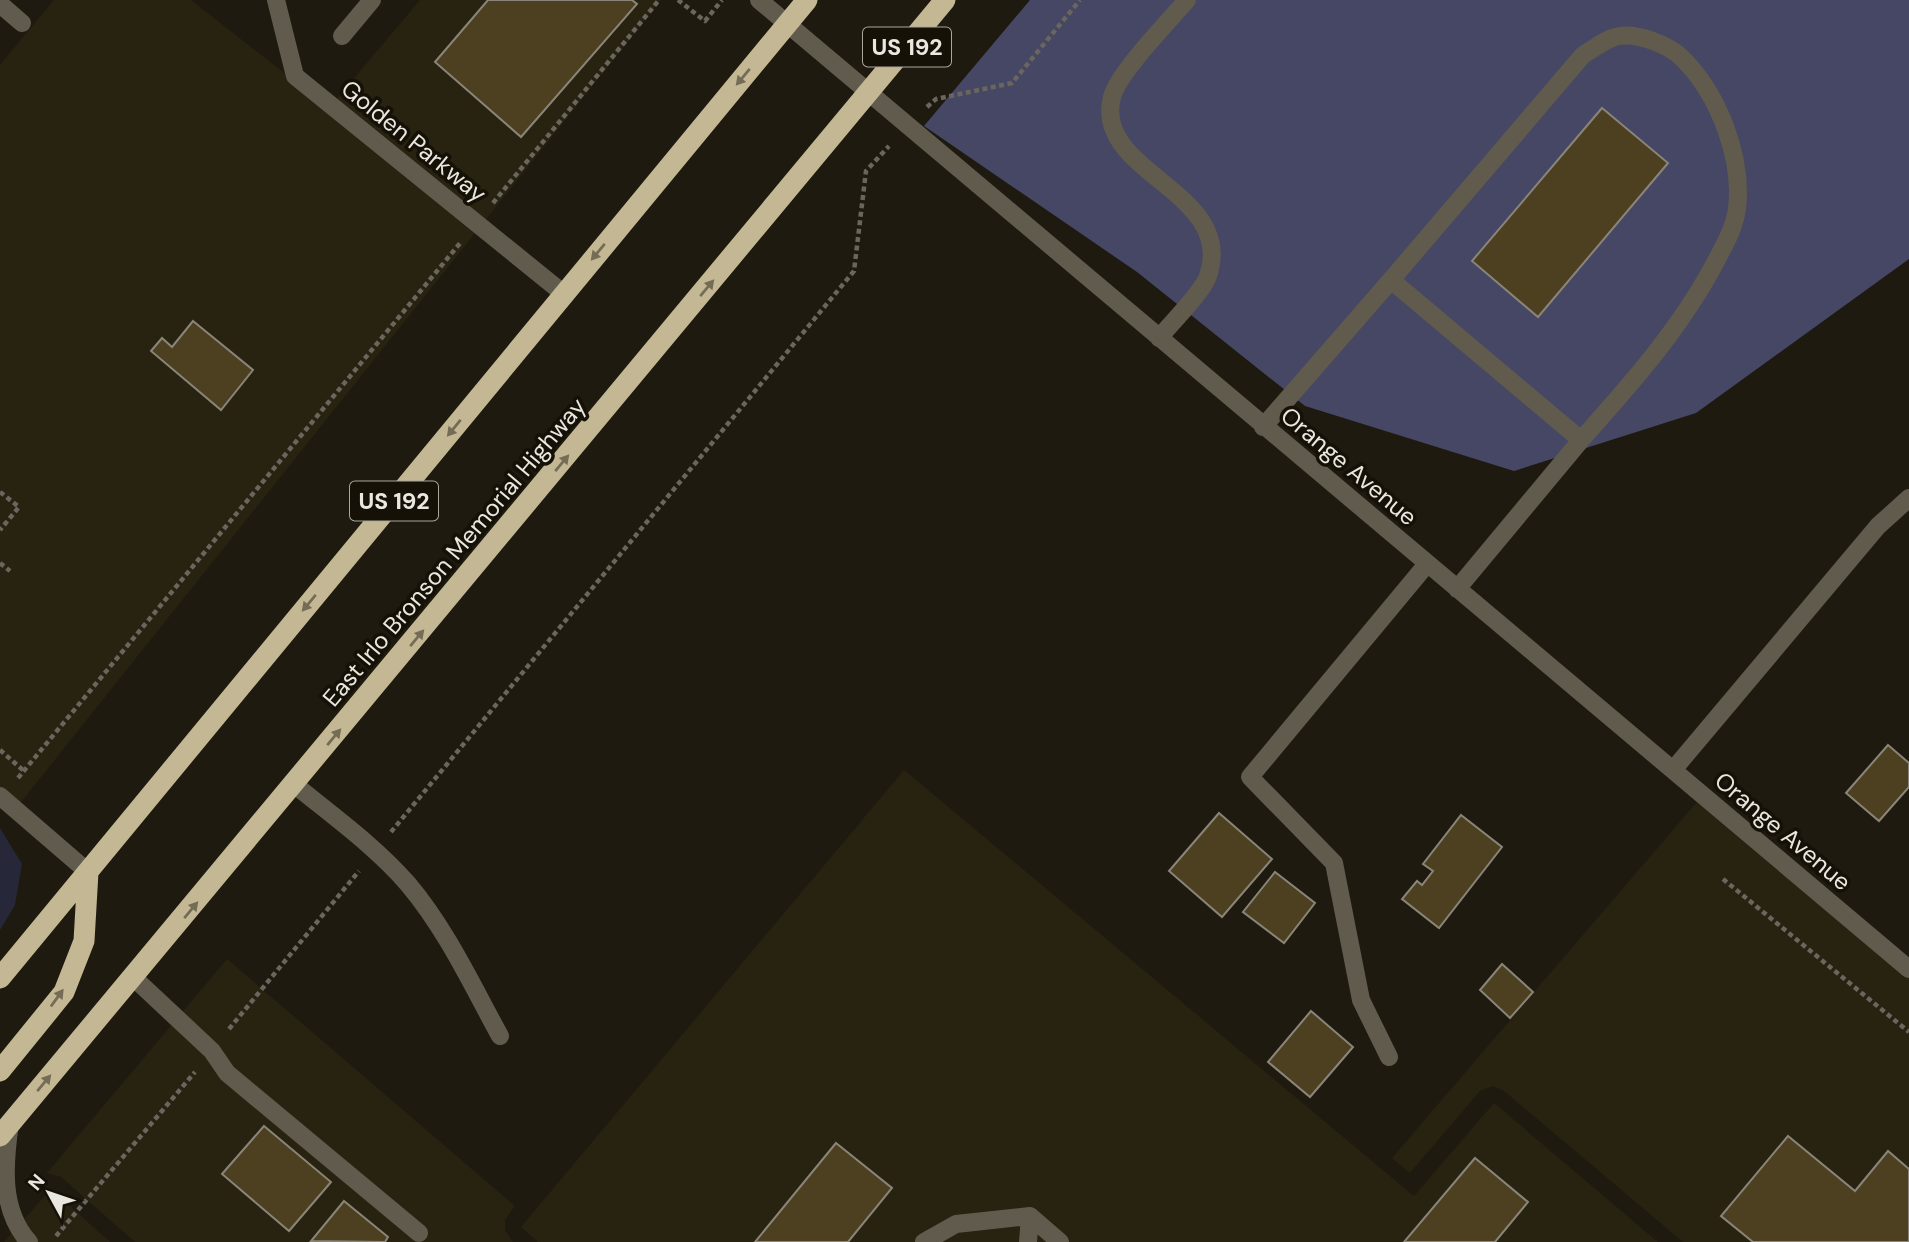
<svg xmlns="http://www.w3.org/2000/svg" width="1909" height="1242" viewBox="0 0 1909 1242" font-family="'DM Sans',sans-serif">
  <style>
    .built { fill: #282211 }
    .green { fill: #262739 }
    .forest { fill: #454765 }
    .building { fill: #4c4021; stroke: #8a8578; stroke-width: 2 }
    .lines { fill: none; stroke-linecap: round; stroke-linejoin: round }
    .path { stroke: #6a665d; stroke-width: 4.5; stroke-dasharray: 5 3.5; stroke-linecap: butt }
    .minor { stroke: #615b4e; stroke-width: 18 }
    .highway { stroke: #c4b794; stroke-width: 21 }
    .oneway { fill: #756c55 }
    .labels { text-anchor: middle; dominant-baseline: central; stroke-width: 7; stroke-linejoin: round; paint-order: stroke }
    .shield { fill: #151107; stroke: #aaa79f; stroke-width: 2 }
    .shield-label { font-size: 23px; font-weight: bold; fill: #eae7e0 }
    .street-label { font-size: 24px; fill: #eae7e0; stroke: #151107 }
  </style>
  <rect width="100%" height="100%" fill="#1e1a10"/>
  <path class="built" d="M54,0H191L329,108L420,0H661L10,816L0,806V65Z
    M904,770L1414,1196L1494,1103L1658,1242H538L521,1227Z
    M1702,796L1909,963V1242H1683L1504,1091L1493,1086L1480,1091L1410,1173L1392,1158Z
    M227,959L515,1206L505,1220V1230L513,1242H135L61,1177L47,1173Z
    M51,1189L110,1242H4Z"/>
  <path class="green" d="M0,828L22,864L15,905L0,930Z"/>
  <path class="forest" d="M1030,0H1909V259L1696,413L1514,471L1305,406L1137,272L924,126Z"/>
  <path class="building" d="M488,0H632L637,4L521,137L435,62Z
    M1602,108L1668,163L1538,317L1472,261Z
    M193,321L253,370L221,410L151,351L162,338L172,347Z
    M1888,745L1909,763V787L1879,821L1846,793Z
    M1219,813L1272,859L1222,917L1169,871Z
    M1461,815L1502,847L1439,928L1402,899L1417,881L1422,885L1433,871L1423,864Z
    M1275,872L1315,903L1284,943L1243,912Z
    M1502,964L1533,992L1510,1018L1480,990Z
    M1311,1011L1353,1047L1310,1097L1268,1062Z
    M264,1126L331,1182L289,1231L222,1174Z
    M1788,1136L1855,1191L1888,1151L1909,1169V1242H1753L1721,1216Z
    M836,1143L892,1188L848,1242H755Z
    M1475,1158L1528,1202L1495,1242H1404Z
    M344,1201L388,1237L385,1242L311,1241Z"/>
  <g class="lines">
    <path class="path" d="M678,0L705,21L722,0
      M927,107L936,99L1012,83L1080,0
      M493,203L659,0
      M0,492L19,507L0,530
      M0,563L10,571
      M0,750L24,771
      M18,778L461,242
      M391,832L854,271L866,171L889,146
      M1723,879L1909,1032
      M229,1029L359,871
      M56,1236L195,1072"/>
    <path class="minor" d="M276,0L295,76L564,294
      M759,0L1909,969
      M0,4L22,23
      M342,36L372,0
      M1391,280L1583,55C1592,50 1604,40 1615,37C1635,31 1670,45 1683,59C1719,95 1743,158 1737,209C1734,229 1724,246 1715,263C1680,329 1631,384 1581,440
      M1159,338C1172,322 1202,293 1208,276C1237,191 1092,173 1112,97C1118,73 1169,21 1187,0
      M1263,427L1391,280L1581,440L1457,589
      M1673,770L1878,526L1909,498
      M295,785C333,816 376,847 408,884C446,929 472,985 500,1036
      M0,796L88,872
      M134,978L212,1051L227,1073L419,1233
      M1389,1057L1361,1000L1334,863L1250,777L1427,564
      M10,1123C4,1165 0,1210 29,1242
      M1030,1216L1060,1242
      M924,1242L956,1224L1030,1216
      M1028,1242L1030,1216"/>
    <path class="highway" d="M0,978L807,0
      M0,1071L64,992L84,941L88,872
      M0,1136L945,0"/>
  </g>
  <defs><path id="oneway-solid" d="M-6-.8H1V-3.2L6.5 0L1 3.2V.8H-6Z" transform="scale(1.75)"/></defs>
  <g class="oneway">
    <use href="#oneway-solid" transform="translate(743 77) rotate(130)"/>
    <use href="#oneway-solid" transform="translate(598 252) rotate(130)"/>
    <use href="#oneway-solid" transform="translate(707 288) rotate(-50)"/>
    <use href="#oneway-solid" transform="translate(454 428) rotate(129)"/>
    <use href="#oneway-solid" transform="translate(562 463) rotate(-50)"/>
    <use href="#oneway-solid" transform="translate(309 603) rotate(130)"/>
    <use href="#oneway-solid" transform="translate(417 638) rotate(-50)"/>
    <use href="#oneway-solid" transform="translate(334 737) rotate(-50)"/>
    <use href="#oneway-solid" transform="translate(191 910) rotate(-50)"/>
    <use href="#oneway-solid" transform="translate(57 998) rotate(-54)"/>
    <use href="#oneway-solid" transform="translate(44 1083) rotate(-50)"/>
  </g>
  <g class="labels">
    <g class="shield">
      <rect x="863" y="27.5" width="88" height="39" rx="5"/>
      <rect x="350" y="481.5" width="88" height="39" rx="5"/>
    </g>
    <g class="shield-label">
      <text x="907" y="47">US 192</text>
      <text x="394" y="501">US 192</text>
    </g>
    <g class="street-label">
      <text transform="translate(414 141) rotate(39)">Golden Parkway</text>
      <text transform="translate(1349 466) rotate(40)">Orange Avenue</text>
      <text transform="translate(454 552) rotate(-50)">East Irlo Bronson Memorial Highway</text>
      <text transform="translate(1783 831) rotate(40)">Orange Avenue</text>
    </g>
  </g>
  <g transform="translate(49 1193) rotate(310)" stroke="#151107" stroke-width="5" paint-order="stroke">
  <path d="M0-5L12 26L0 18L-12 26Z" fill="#eae7e0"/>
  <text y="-10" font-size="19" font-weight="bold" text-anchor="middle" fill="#eae7e0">N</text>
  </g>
</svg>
